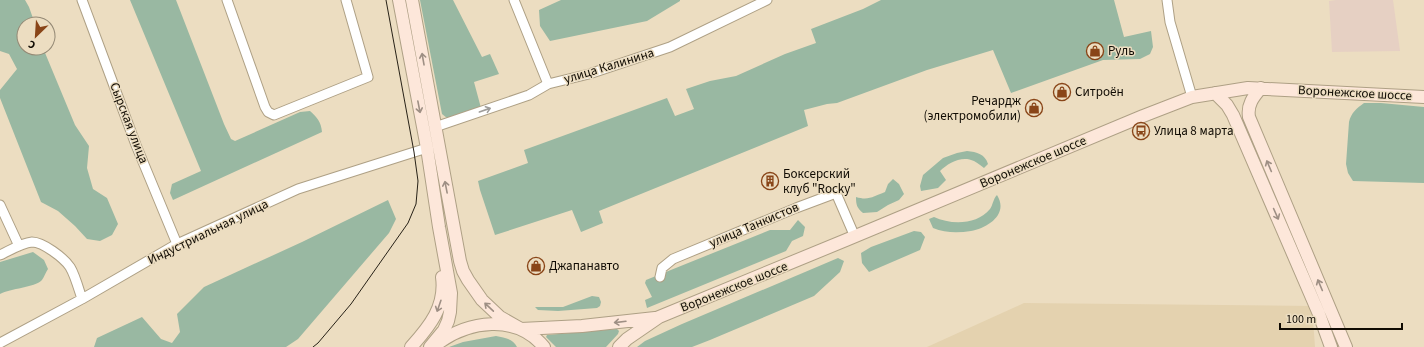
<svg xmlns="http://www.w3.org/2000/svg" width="1424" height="347" viewBox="0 0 1424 347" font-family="'Source Sans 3',sans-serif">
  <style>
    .commercial { fill: #e6d0c3 }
    .built { fill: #e4d2af }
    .green { fill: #99b8a2 }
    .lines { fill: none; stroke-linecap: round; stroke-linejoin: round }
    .street-casing { stroke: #aea085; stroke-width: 11 }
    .secondary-casing { stroke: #aea085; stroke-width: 14 }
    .street { stroke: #fff; stroke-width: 9 }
    .secondary { stroke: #fde7da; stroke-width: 12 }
    .tram { stroke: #272117; stroke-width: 1 }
    .oneway { stroke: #9e8f84 }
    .oneway2 { stroke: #9f9d9a }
    .labels { text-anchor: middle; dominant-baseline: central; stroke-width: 3; stroke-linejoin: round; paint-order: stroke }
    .poi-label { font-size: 13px; fill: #100b03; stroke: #ecddc1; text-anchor: start }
    .street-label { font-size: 13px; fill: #100b03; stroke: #ecddc1 }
  </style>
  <rect width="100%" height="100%" fill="#ecddc1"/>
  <path class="commercial" d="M1336,0H1393L1400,51L1332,52L1329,1Z"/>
  <path class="built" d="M1024,303L1312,306L1315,347H927Z"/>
  <path class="green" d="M0,0H25L29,7L35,24H24V48H43L75,125L89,146L87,168L93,189L107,198L118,224L112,235L100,241L87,239L75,226L58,211L41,202L0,98V90L17,69L9,54L0,51Z
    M130,0H176L224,124L231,139L235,141L300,112L310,111C317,117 321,122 322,132L173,200L170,193L172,184L201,171Z
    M420,0H453L482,57L490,54L499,74L474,82L481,108L447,118L442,114Z
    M561,0H680V1L647,21L550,41L540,26L539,10Z
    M881,0H1114L1124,37L1151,31L1153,47L1150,54L1140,59L1103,60L1011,93L993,50L927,70L837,103L827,104L804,110L808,126L599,211L603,223L581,232L572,210L495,235L480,190L478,181L528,163L524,150L667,98L675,116L694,109L686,89L710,81L736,76L785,54L816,43L811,29L863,9Z
    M1364,103H1381L1424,107V183L1353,181L1348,173L1346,164L1349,122C1351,113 1357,108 1364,103Z
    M967,151C977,152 985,154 988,164L984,168C981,166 978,163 974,161C962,155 948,163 940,171L946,180L938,188L921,191L920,186L923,175L943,158L957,153Z
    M893,179L899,184L904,194L899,200L888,205L877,212L863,213C857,208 856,205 856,197C869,201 874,196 885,192L888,184Z
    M997,195C1009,214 988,228 971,231C958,233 945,233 933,228L929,219L934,217C951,225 977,225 990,209C993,205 993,199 997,195Z
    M388,200L396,219L389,233L298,339L286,347H94L97,338L142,317L161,339L172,343L180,332L177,314L204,287L302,242Z
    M798,220L805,227L803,236L792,241L786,251L647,308L645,300L652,297L645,283L646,280L770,230H790Z
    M914,231L921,232L925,237L920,250L869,272L862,263L861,253L871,247Z
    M33,252L44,260L48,269C46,272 44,277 42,280C34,288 11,288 0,294V262Z
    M838,258L844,261L840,272L814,296L710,340L692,347H637L645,341L682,324Z
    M592,296L599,297L601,302L600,306L597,308L558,311L538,310L535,307H563Z
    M617,329L619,331L618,334L606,347H556L546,337L547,335Z
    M496,336C504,338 513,338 517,347H449L463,342Z"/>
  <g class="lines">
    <g class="street-casing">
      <path id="street" d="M82,0L136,145L177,244
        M227,0L265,107L268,112L274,115L368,77L346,0
        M514,0L548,84
        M1167,0L1170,22L1192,97
        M435,127L529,95L548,84L589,74L670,47L767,0
        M0,205L19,246
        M0,255C9,251 21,243 32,242C43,242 64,258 70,267C75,275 79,290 82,299
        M660,277L662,268L673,259L796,208L836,193L855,237
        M0,343L82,299L177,244L298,189L427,148"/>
    </g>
    <g class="secondary-casing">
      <path id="secondary" d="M399,0L427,148L439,227L451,293L450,312L448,321L444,330L430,347
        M412,0L460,261L463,271L468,280L482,300L500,317L521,329L582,326L655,318
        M1261,88C1253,97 1247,105 1249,117L1346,347
        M1215,93L1227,105L1233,115L1319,314L1331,347
        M437,344C468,321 516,313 544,347
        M411,347C430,326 446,306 442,277
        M619,347L627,339L659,317L846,240L1143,116L1192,97L1248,88L1424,97"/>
    </g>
    <use href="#street" class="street"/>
    <use href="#secondary" class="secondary"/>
    <path class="tram" d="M313,347L318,343L351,304L408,223L416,204L418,181L414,152L386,0"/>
  </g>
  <defs><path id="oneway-shaft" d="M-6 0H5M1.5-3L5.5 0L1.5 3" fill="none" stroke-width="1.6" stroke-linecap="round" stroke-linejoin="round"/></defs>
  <g class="oneway">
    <use href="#oneway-shaft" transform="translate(423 59) rotate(-100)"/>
    <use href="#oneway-shaft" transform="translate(419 107) rotate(79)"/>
    <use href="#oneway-shaft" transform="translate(1269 166) rotate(-113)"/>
    <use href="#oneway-shaft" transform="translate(446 187) rotate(-101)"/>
    <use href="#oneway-shaft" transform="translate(1276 214) rotate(66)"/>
    <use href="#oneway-shaft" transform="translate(1320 285) rotate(-113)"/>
    <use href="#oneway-shaft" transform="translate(439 306) rotate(109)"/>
    <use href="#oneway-shaft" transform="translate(489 307) rotate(-137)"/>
    <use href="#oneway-shaft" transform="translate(620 322) rotate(173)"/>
  </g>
  <use class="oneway2" href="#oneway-shaft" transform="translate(485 110) rotate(-19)"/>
  <defs>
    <g id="shop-ring" transform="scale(0.9)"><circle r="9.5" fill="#ecddc1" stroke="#894518" stroke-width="1.5"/><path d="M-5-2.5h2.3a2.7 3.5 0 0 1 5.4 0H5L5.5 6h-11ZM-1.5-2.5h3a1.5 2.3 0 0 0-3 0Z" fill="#894518"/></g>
    <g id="bus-ring" transform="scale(0.9)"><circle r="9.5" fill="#ecddc1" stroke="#894518" stroke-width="1.5"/><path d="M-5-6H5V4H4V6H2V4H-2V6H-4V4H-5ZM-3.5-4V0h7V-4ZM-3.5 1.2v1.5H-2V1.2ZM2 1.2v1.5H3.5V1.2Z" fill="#894518"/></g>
    <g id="building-ring" transform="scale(0.9)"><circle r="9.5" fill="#ecddc1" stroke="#894518" stroke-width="1.5"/><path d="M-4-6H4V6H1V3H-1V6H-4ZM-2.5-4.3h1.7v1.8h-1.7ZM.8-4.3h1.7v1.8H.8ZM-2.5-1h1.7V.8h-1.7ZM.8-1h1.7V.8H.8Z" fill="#894518"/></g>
  </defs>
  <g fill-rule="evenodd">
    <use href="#shop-ring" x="1095" y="51"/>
    <use href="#shop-ring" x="1062" y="92"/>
    <use href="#shop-ring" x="1034" y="108"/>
    <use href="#bus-ring" x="1141" y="131"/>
    <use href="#building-ring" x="770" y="181"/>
    <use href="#shop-ring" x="536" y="266"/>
  </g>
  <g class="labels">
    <g class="poi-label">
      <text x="1108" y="51">Руль</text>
      <text x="1075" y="92">Ситроён</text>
      <text x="1021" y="101" text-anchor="end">Речардж<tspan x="1021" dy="15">(электромобили)</tspan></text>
      <text x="1154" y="131">Улица 8 марта</text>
      <text x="783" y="174">Боксерский<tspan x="783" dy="15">клуб "Rocky"</tspan></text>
      <text x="549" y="266">Джапанавто</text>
    </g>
    <g class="street-label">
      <text transform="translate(609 66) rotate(-17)">улица Калинина</text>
      <text transform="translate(1355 93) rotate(3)">Воронежское шоссе</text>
      <text transform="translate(129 123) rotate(69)">Сырская улица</text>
      <text transform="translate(1033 162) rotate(-23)">Воронежское шоссе</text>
      <text transform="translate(754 225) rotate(-23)">улица Танкистов</text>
      <text transform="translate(208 232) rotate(-26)">Индустриальная улица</text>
      <text transform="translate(734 287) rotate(-22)">Воронежское шоссе</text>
    </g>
  </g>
  <g transform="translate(36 36) rotate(205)"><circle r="19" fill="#ecddc1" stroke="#948975"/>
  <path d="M0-3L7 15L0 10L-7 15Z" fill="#894518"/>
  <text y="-6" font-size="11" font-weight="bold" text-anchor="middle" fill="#100b03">С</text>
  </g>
  <path d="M1280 323v6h122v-6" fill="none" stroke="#100b03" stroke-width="2"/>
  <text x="1286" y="323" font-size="12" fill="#100b03" stroke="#ecddc1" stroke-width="3" paint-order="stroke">100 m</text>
</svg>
